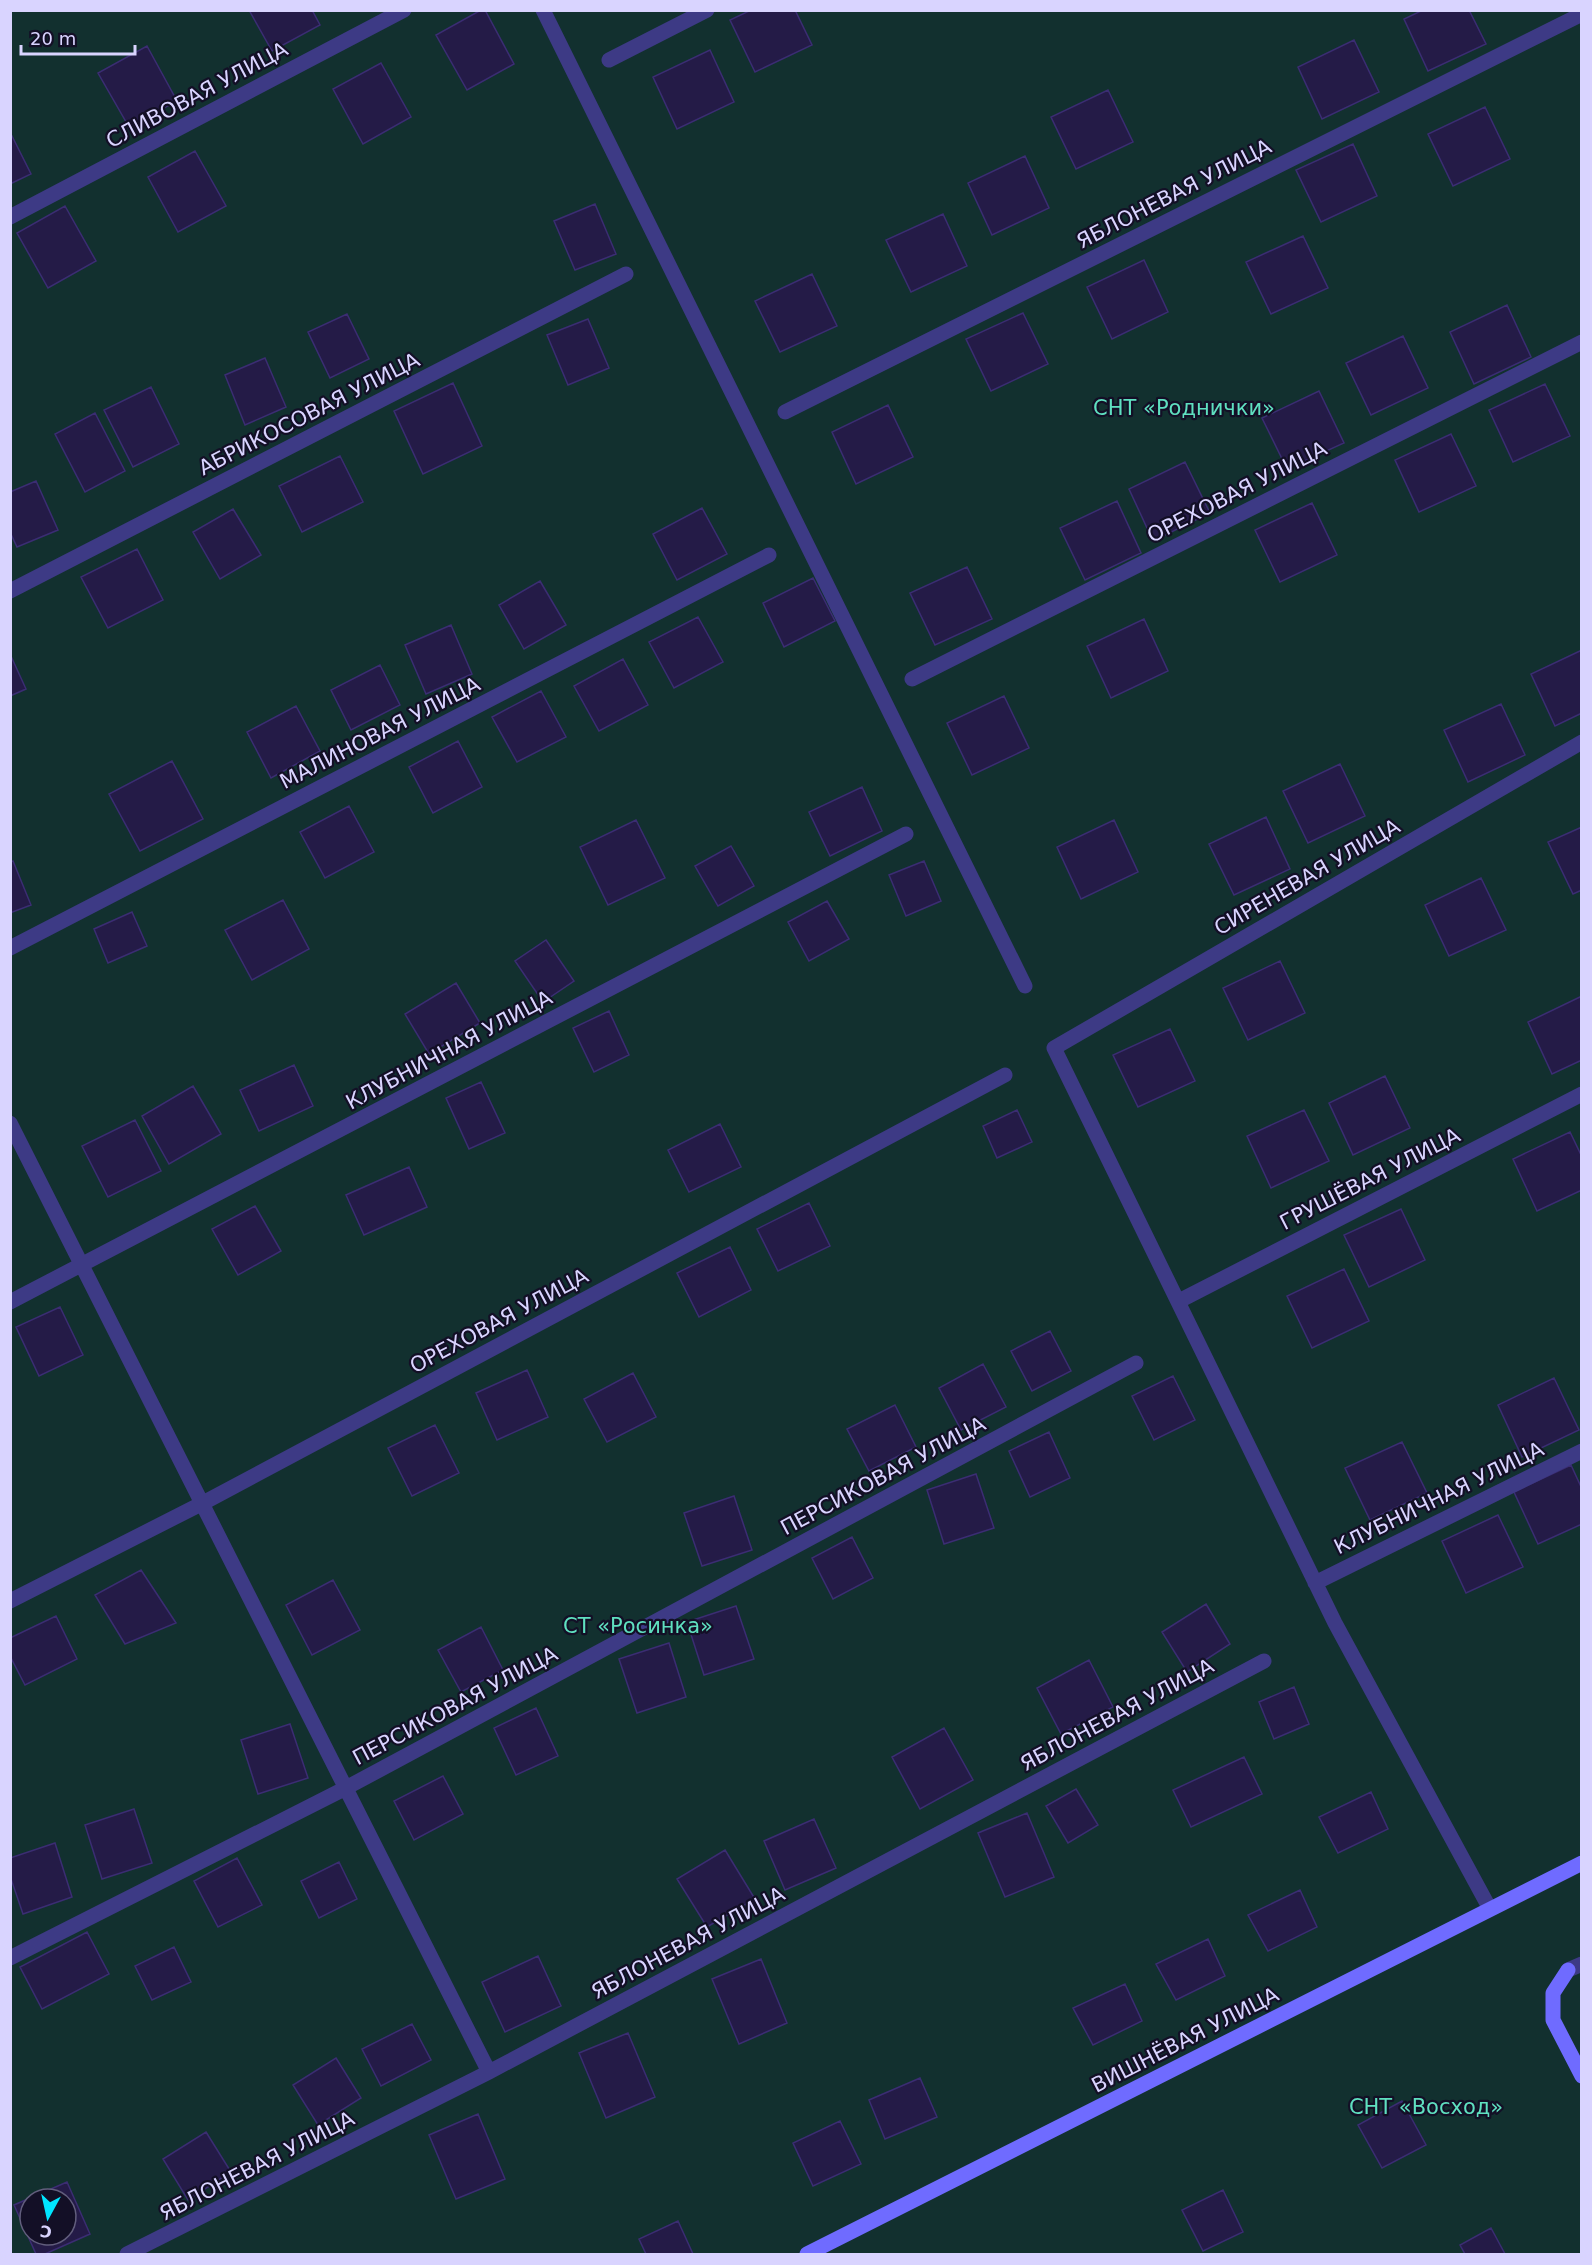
<svg xmlns="http://www.w3.org/2000/svg" width="1592" height="2265" viewBox="0 0 1592 2265" font-family="'DejaVu Sans',sans-serif">
  <style>
    .green { fill: #12302f; fill-rule: evenodd }
    .building { fill: #241b47; stroke: #3b2d73; stroke-width: 1.5; fill-rule: evenodd }
    .lines { fill: none; stroke-linecap: round; stroke-linejoin: round }
    .street { stroke: #3d3a85; stroke-width: 15 }
    .secondary { stroke: #6f6bff; stroke-width: 15 }
    .labels { text-anchor: middle; dominant-baseline: central; stroke-width: 4.5; stroke-linejoin: round; paint-order: stroke }
    .street-label { font-size: 21px; fill: #d9d4ff; stroke: #130f26 }
    .park-label { font-size: 21px; fill: #5fe0c0; stroke: #130f26 }
  </style>
  <rect width="100%" height="100%" fill="#130f26"/>
  <path class="green" d="M11,11H1581V2254H11ZM30,2199H66V2235H30Z"/>
  <path class="building" d="M249,10H312L320,25L272,51Z
    M481,10H485L514,64L467,90L436,35Z
    M751,10H795L812,45L755,72L730,20Z
    M1423,10H1469L1486,44L1428,71L1404,19Z
    M1354,40L1379,92L1322,119L1298,67Z
    M147,46L177,101L129,127L98,73Z
    M710,50L734,102L677,129L653,77Z
    M381,63L411,117L363,144L333,89Z
    M1108,90L1133,142L1076,169L1051,117Z
    M1485,107L1510,159L1453,186L1428,134Z
    M12,136L31,174L10,184V137Z
    M1353,144L1377,196L1321,222L1296,170Z
    M195,151L226,206L178,232L148,177Z
    M1025,156L1049,208L992,235L968,183Z
    M595,204L616,254L575,270L554,221Z
    M65,206L96,261L48,288L17,233Z
    M943,214L967,266L911,292L886,240Z
    M1303,236L1328,288L1271,314L1246,262Z
    M1144,260L1168,312L1112,339L1087,287Z
    M812,274L837,326L780,352L755,301Z
    M1507,305L1531,357L1474,384L1450,332Z
    M1023,313L1048,364L991,391L966,339Z
    M347,314L369,359L330,378L308,332Z
    M588,319L609,368L568,385L547,335Z
    M1403,336L1428,388L1371,415L1346,363Z
    M265,358L286,407L245,425L225,375Z
    M453,383L482,446L423,474L394,411Z
    M1545,384L1570,436L1513,462L1489,410Z
    M151,387L179,444L133,467L104,410Z
    M1319,391L1344,443L1287,469L1262,418Z
    M888,405L913,457L856,484L832,432Z
    M95,413L125,471L85,492L55,434Z
    M1451,434L1476,486L1419,512L1395,460Z
    M340,456L363,502L302,532L279,486Z
    M1185,462L1210,513L1153,541L1129,489Z
    M36,481L58,530L17,547L10,532V492Z
    M1117,501L1141,553L1085,580L1060,528Z
    M1312,503L1337,555L1280,582L1255,530Z
    M702,508L727,554L677,580L653,534Z
    M233,509L261,555L220,579L193,532Z
    M137,549L163,600L108,628L81,577Z
    M967,567L992,619L935,645L910,593Z
    M813,578L835,621L784,647L763,603Z
    M540,581L566,625L524,649L499,605Z
    M698,617L723,662L674,688L649,642Z
    M1144,619L1168,671L1111,698L1087,646Z
    M451,625L472,674L426,694L405,645Z
    M1582,650V713L1555,726L1531,674Z
    M10,654L26,689L10,696Z
    M623,659L648,705L599,731L574,686Z
    M380,665L400,705L351,730L331,690Z
    M541,691L566,737L517,762L492,717Z
    M1004,696L1029,748L972,775L947,723Z
    M1501,704L1525,755L1468,782L1444,730Z
    M296,706L320,751L271,778L247,732Z
    M458,741L482,787L433,813L409,767Z
    M172,761L203,819L140,851L109,794Z
    M1340,764L1365,816L1308,843L1283,791Z
    M862,787L882,831L830,856L809,812Z
    M349,806L374,852L325,878L300,832Z
    M1266,817L1290,869L1234,895L1209,844Z
    M636,820L665,878L608,905L580,847Z
    M1114,820L1138,872L1081,899L1057,847Z
    M1582,827V890L1573,894L1548,842Z
    M731,846L754,886L718,906L695,866Z
    M13,861L31,905L10,913V862Z
    M924,861L941,901L906,916L889,875Z
    M1481,878L1506,930L1449,956L1425,905Z
    M283,900L309,949L252,980L225,930Z
    M827,901L849,939L809,961L788,922Z
    M132,912L147,946L108,963L94,929Z
    M546,940L574,981L543,1002L515,961Z
    M1280,961L1305,1013L1248,1040L1223,988Z
    M456,983L480,1023L429,1054L405,1014Z
    M1582,996V1060L1552,1074L1528,1022Z
    M609,1011L629,1055L594,1072L573,1028Z
    M1170,1029L1195,1081L1138,1107L1113,1055Z
    M294,1065L313,1106L259,1131L240,1090Z
    M1385,1076L1410,1128L1353,1155L1329,1103Z
    M481,1082L505,1133L469,1149L446,1098Z
    M193,1086L221,1134L169,1164L142,1116Z
    M1017,1110L1032,1142L997,1158L983,1126Z
    M1304,1110L1329,1161L1271,1188L1247,1136Z
    M135,1120L161,1171L108,1197L82,1146Z
    M720,1124L741,1167L689,1192L668,1150Z
    M1570,1132L1582,1157V1190L1537,1211L1513,1159Z
    M409,1167L427,1207L364,1235L346,1195Z
    M809,1203L830,1246L778,1271L757,1229Z
    M255,1206L281,1251L238,1275L212,1229Z
    M1401,1209L1425,1260L1369,1287L1344,1235Z
    M730,1247L751,1290L699,1317L677,1273Z
    M1344,1269L1369,1321L1312,1348L1287,1296Z
    M60,1307L83,1355L39,1376L16,1327Z
    M1050,1331L1071,1371L1032,1391L1011,1351Z
    M983,1364L1006,1407L961,1430L939,1388Z
    M527,1370L548,1417L497,1440L476,1393Z
    M633,1373L656,1417L607,1442L584,1399Z
    M1173,1376L1195,1420L1154,1440L1132,1396Z
    M1554,1378L1579,1430L1522,1457L1498,1405Z
    M895,1405L916,1447L869,1471L847,1429Z
    M435,1425L459,1473L412,1496L388,1448Z
    M1049,1432L1070,1478L1030,1497L1009,1451Z
    M1402,1442L1427,1493L1370,1520L1345,1468Z
    M1571,1465L1582,1489V1524L1538,1544L1514,1492Z
    M976,1474L994,1528L944,1544L927,1490Z
    M734,1496L752,1550L702,1566L684,1513Z
    M1498,1515L1523,1567L1466,1593L1442,1541Z
    M852,1537L873,1578L833,1599L812,1558Z
    M141,1570L176,1623L125,1644L95,1595Z
    M333,1580L360,1630L312,1655L286,1605Z
    M1206,1604L1230,1644L1187,1672L1162,1632Z
    M736,1606L754,1659L704,1675L687,1622Z
    M56,1616L77,1659L25,1685L10,1656V1638Z
    M481,1627L503,1670L461,1692L438,1650Z
    M669,1643L686,1697L637,1713L619,1659Z
    M1089,1660L1113,1707L1061,1734L1037,1688Z
    M1294,1687L1309,1724L1274,1739L1259,1702Z
    M536,1708L558,1756L516,1775L494,1728Z
    M290,1724L308,1778L258,1794L241,1740Z
    M944,1728L973,1780L920,1809L892,1757Z
    M1244,1757L1262,1794L1191,1827L1173,1790Z
    M443,1776L463,1814L414,1840L394,1801Z
    M1076,1789L1098,1825L1068,1843L1046,1806Z
    M1371,1792L1388,1829L1338,1853L1319,1817Z
    M134,1809L152,1863L102,1879L85,1825Z
    M1027,1813L1054,1877L1005,1897L978,1833Z
    M814,1819L836,1868L785,1890L764,1841Z
    M55,1843L72,1897L23,1914L10,1876V1858Z
    M725,1850L755,1899L707,1927L677,1879Z
    M237,1858L262,1905L218,1927L194,1881Z
    M339,1862L357,1899L319,1918L301,1881Z
    M1300,1890L1317,1927L1268,1951L1248,1915Z
    M87,1932L109,1974L42,2009L20,1967Z
    M1208,1939L1225,1976L1176,2000L1156,1964Z
    M174,1947L191,1982L152,2000L135,1966Z
    M538,1956L561,2006L505,2032L482,1982Z
    M761,1959L787,2023L739,2044L712,1979Z
    M1125,1984L1142,2021L1093,2045L1073,2008Z
    M412,2024L431,2060L381,2086L362,2049Z
    M628,2033L655,2097L606,2118L579,2053Z
    M336,2058L361,2098L318,2125L293,2085Z
    M920,2078L937,2117L885,2139L869,2100Z
    M1402,2101L1426,2145L1382,2168L1358,2125Z
    M478,2114L505,2179L456,2199L429,2135Z
    M840,2121L861,2164L813,2186L793,2143Z
    M206,2132L231,2172L188,2200L163,2159Z
    M67,2182L90,2234L45,2254H36L14,2205ZM30,2199H66V2235H30Z
    M1223,2190L1243,2232L1203,2251L1182,2210Z
    M678,2221L693,2254H646L639,2239Z
    M1491,2228L1505,2254H1465L1460,2245Z"/>
  <g class="lines">
    <path class="street" d="M543,10L1025,986
      M609,60L707,10
      M10,217L404,10
      M785,412L1582,14
      M10,591L626,274
      M912,679L1582,342
      M10,948L769,555
      M10,1123L489,2072
      M1179,1301L1582,1094
      M10,1302L906,834
      M1315,1583L1582,1451
      M10,1601L203,1503L1005,1075
      M1490,1909L1335,1623L1054,1048L1582,742
      M10,1958L344,1789L1136,1363
      M1568,1970L1582,1964
      M127,2254L489,2072L1264,1661"/>
    <path class="secondary" d="M1568,1970L1553,1993V2020L1582,2076
      M807,2254L1582,1863"/>
  </g>
  <g class="labels">
    <g class="street-label">
      <text transform="translate(197 95) rotate(-28)">СЛИВОВАЯ УЛИЦА</text>
      <text transform="translate(1174 194) rotate(-27)">ЯБЛОНЕВАЯ УЛИЦА</text>
      <text transform="translate(309 414) rotate(-27)">АБРИКОСОВАЯ УЛИЦА</text>
      <text transform="translate(1237 492) rotate(-27)">ОРЕХОВАЯ УЛИЦА</text>
      <text transform="translate(380 733) rotate(-27)">МАЛИНОВАЯ УЛИЦА</text>
      <text transform="translate(1307 877) rotate(-30)">СИРЕНЕВАЯ УЛИЦА</text>
      <text transform="translate(449 1050) rotate(-28)">КЛУБНИЧНАЯ УЛИЦА</text>
      <text transform="translate(1370 1179) rotate(-27)">ГРУШЁВАЯ УЛИЦА</text>
      <text transform="translate(499 1321) rotate(-28)">ОРЕХОВАЯ УЛИЦА</text>
      <text transform="translate(883 1476) rotate(-28)">ПЕРСИКОВАЯ УЛИЦА</text>
      <text transform="translate(1439 1498) rotate(-26)">КЛУБНИЧНАЯ УЛИЦА</text>
      <text transform="translate(455 1706) rotate(-28)">ПЕРСИКОВАЯ УЛИЦА</text>
      <text transform="translate(1117 1715) rotate(-28)">ЯБЛОНЕВАЯ УЛИЦА</text>
      <text transform="translate(688 1943) rotate(-28)">ЯБЛОНЕВАЯ УЛИЦА</text>
      <text transform="translate(1185 2040) rotate(-27)">ВИШНЁВАЯ УЛИЦА</text>
      <text transform="translate(257 2166) rotate(-27)">ЯБЛОНЕВАЯ УЛИЦА</text>
    </g>
    <g class="park-label">
      <text x="1184" y="408">СНТ «Роднички»</text>
      <text x="638" y="1626">СТ «Росинка»</text>
      <text x="1426" y="2107">СНТ «Восход»</text>
    </g>
  </g>
  <rect width="1592" height="2265" fill="none" stroke="#d9d4ff" stroke-width="24"/>
  <g transform="translate(48 2217) rotate(188)"><circle r="28" fill="#130f26" stroke="#625e7d" stroke-width="1.5"/>
  <path d="M0-4.5L10 22L0 15L-10 22Z" fill="#00e5ff"/>
  <text y="-9" font-size="16" font-weight="bold" text-anchor="middle" fill="#d9d4ff">С</text>
  </g>
  <path d="M21 45v9h114v-9" fill="none" stroke="#d9d4ff" stroke-width="3"/>
  <text x="30" y="45" font-size="18" fill="#d9d4ff" stroke="#130f26" stroke-width="4.5" paint-order="stroke">20 m</text>
</svg>
